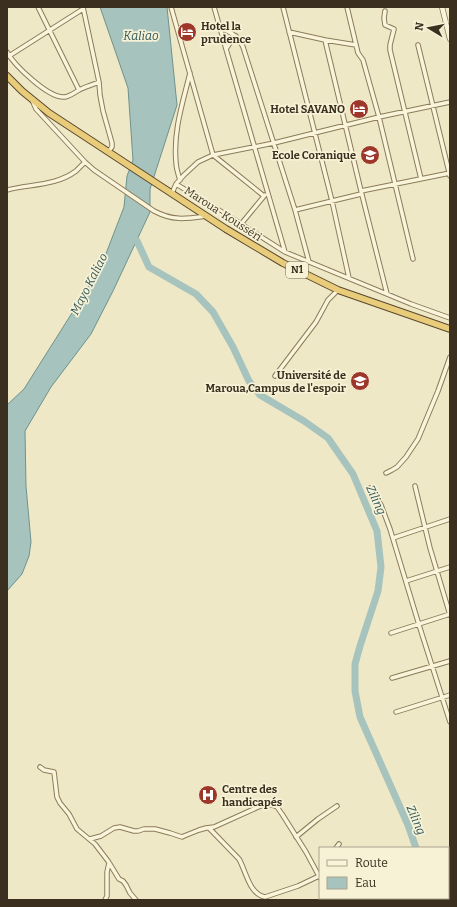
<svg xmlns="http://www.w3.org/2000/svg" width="457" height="907" viewBox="0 0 457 907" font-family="Bitter,serif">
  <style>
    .water { fill: #a7c3be; stroke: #6e928d }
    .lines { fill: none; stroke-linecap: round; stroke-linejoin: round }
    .river { stroke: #a7c3be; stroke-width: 7 }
    .minor-casing { stroke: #8b7b5b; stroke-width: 5.5 }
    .tertiary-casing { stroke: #8b7b5b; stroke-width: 6 }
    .secondary-casing { stroke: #6d5c3e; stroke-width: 7 }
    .trunk-casing { stroke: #59482f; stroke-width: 8 }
    .minor { stroke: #faf4da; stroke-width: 3.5 }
    .tertiary { stroke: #faf4da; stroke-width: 4.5 }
    .secondary { stroke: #faf4da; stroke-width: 5 }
    .trunk { stroke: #e9cc7a; stroke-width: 6 }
    .labels { text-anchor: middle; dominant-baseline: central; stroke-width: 3.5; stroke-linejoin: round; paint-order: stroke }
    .shield { fill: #f7f1d6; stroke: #736a56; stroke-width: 1 }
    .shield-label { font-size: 10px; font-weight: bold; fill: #3b301f }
    .poi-label { font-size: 11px; font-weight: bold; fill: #3b301f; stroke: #f7f1d6; text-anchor: end }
    .street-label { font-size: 11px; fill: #3b301f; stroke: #f7f1d6 }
    .water-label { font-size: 12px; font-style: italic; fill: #2e595b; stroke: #f7f1d6 }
  </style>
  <rect width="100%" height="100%" fill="#efe8c6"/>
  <path class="water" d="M100,7H167L177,105L150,189V212L113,291L91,334L51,387L25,431L26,486L31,542L29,556L22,574L7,591V405L24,389L72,313L102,264L124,207L127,176L133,160L128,88Z"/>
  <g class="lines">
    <path class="river" d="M137,241L149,267L196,294L213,312L233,347L249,381L260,395L304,421L328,438L353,474L377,531L381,567L378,591L360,646L355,664V691L360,717L408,825L416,848"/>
    <g class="minor-casing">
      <path id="minor" d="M38,7L79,90
        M83,7L99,82L100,95L103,111L112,143V147L108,152
        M171,7L213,155L264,196
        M214,7L226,49L285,252
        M283,7L332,201L349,278
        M347,7L358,53L363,60L379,117L413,259
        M385,11L384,18L385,25L394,29L390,45V50L421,179
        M220,28C231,32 238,36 243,47L295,210L309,262
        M289,32L325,40L356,45
        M325,40L361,191L387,294
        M418,45L450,176
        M226,49L232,40L236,36
        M7,52C14,65 49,99 65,97C70,96 74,93 79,90C85,87 92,85 99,82
        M9,56L83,9
        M32,100L36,109L85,162L94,170L154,211C173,221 185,219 206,216
        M180,180C178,174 176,168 176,162C173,131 183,102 190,73
        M176,184L227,215L285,252L411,304L450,318
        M7,190C30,184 56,186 76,171C79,168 82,165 85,162
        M361,191L450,173
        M172,193L176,184L184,175L198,162L213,155L274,143L379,117L450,102
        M295,210L361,194
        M241,224L265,195
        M275,376L316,322L328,300L338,290
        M386,473L392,470L397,467L406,457L418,439L438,391L450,357
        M415,486L430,548L450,615
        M370,488L381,505L390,529L419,625L450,722
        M393,538L450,519
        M406,581L450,567
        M391,633L450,614
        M392,678L450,661
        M396,712L450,695
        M40,767L44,770L54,772L57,797L60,803L69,814L77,829L95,844L108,861L119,879L123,881L126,885L130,893L136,900
        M209,828L239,859C246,871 249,894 265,897L298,886L319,876L320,874
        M296,837L318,819L337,806
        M90,839L101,836L114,828L120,827L134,831H138L144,829H155L170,833L182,837L184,836L199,830L206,828L214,827L256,808L266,804L272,805L277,807L282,814L306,852L320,878
        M336,848L339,844
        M331,898L332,900
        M105,900L107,896V872L109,863"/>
    </g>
    <g class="tertiary-casing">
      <path id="tertiary" d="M442,7L450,39"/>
    </g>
    <g class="secondary-casing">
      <path id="secondary" d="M448,898L450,895"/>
    </g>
    <g class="trunk-casing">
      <path id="trunk" d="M7,76L22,91L49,113L226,229L283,263L338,290L450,329"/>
    </g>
    <use href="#minor" class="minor"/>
    <use href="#tertiary" class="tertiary"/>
    <use href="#secondary" class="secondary"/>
    <use href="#trunk" class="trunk"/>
  </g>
  <defs>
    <g id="hotel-disc" transform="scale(1)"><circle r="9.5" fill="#9c372a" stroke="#f7f1d6"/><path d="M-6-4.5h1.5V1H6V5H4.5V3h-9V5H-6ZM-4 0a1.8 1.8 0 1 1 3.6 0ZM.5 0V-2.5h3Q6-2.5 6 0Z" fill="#fff"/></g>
    <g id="school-disc" transform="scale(1)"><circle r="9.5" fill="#9c372a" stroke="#f7f1d6"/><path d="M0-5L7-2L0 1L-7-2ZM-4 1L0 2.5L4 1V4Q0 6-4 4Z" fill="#fff"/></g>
    <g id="university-disc" transform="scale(1)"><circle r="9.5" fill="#9c372a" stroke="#f7f1d6"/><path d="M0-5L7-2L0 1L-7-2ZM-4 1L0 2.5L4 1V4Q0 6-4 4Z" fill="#fff"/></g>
    <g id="hospital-disc" transform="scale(1)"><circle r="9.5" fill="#9c372a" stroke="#f7f1d6"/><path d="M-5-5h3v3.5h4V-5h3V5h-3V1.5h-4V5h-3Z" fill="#fff"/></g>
  </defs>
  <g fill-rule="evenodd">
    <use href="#hotel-disc" x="187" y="32"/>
    <use href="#hotel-disc" x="359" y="109"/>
    <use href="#school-disc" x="370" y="155"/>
    <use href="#university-disc" x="360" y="381"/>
    <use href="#hospital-disc" x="208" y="795"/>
  </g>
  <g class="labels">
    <rect class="shield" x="286" y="262" width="22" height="16" rx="3"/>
    <g class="shield-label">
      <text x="297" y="270">N1</text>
    </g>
    <g class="poi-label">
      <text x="201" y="26" text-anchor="start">Hotel la<tspan x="201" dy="13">prudence</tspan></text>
      <text x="345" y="109">Hotel SAVANO</text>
      <text x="356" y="155">Ecole Coranique</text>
      <text x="346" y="375">Université de<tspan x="346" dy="13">Maroua,Campus de l'espoir</tspan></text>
      <text x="222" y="789" text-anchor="start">Centre des<tspan x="222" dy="13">handicapés</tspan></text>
    </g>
    <g class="street-label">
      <text transform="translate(223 214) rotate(33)">Maroua-Kousséri</text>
    </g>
    <g class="water-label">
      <text x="141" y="36">Kaliao</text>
      <text transform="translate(89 284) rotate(-63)">Mayo Kaliao</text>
      <text transform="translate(376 500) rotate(66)">Ziling</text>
      <text transform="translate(416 820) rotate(67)">Ziling</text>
    </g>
  </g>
  <rect width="457" height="907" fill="none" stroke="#3b301f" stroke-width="16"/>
  <rect x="319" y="847" width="130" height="52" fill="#f7f1d6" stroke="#aca48d"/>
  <rect x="327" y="860" width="20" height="6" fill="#faf4da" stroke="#aca48d"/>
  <text x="355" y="867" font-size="12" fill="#3b301f">Route</text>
  <rect x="327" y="877" width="20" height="12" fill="#a7c3be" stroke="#aca48d"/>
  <text x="355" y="887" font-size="12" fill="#3b301f">Eau</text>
  <g transform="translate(429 28) rotate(280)" stroke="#f7f1d6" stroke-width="3" paint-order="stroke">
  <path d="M0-3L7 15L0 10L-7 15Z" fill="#3b301f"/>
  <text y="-6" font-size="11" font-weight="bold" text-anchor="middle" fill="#3b301f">N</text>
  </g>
</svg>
